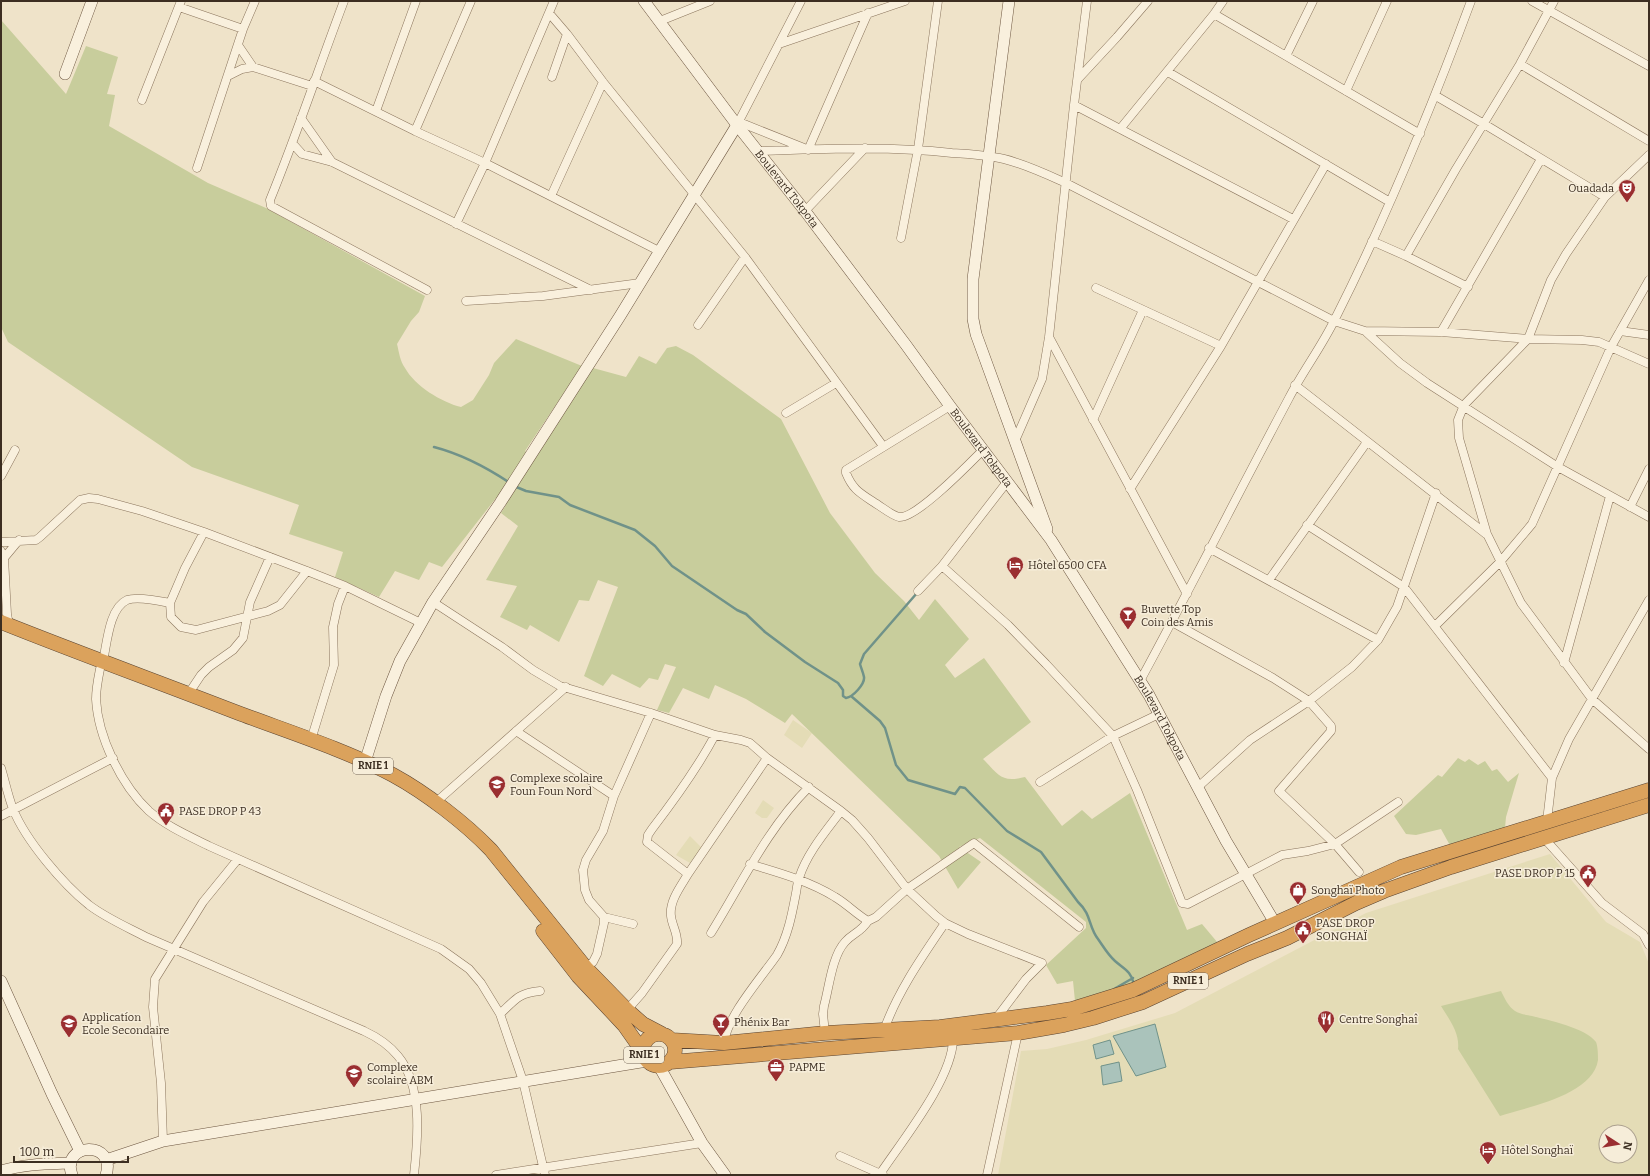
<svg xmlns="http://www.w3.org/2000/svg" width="1650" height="1176" viewBox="0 0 1650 1176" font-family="Bitter,serif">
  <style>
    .farmland { fill: #e4dcb6; fill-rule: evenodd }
    .green { fill: #c8cd9c }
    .water { fill: #aac3bb; stroke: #709289 }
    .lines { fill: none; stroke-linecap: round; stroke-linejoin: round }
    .stream { stroke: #709289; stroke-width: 2.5 }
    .street-casing { stroke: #8b755d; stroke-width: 9 }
    .secondary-casing { stroke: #6d5640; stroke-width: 12 }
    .highway-casing { stroke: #594331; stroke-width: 15 }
    .street { stroke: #f9f0dd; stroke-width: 8 }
    .secondary { stroke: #f9f0dd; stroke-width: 11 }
    .highway { stroke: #dba25c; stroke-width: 14 }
    .labels { text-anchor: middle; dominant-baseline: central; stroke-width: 3; stroke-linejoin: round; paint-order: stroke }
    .shield { fill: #f6edd9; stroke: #746758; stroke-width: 1 }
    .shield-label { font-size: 10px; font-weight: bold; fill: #3c2e21 }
    .poi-label { font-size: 11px; fill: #3c2e21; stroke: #f6edd9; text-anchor: start }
    .street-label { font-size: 11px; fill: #3c2e21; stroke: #f6edd9 }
  </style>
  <rect width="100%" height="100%" fill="#efe3c9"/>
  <path class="farmland" d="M793,720L812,733L802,748L784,735Z
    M763,800L774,808L767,818H762L755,813Z
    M690,836L702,848L694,862L690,863L676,855Z
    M1550,854L1606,922L1640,942L1649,964V1175H998L1021,1051L1047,1049L1086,1040L1175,1013L1366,913ZM1606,1132H1630V1156H1606Z"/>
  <path class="green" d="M1,20L66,94L86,46L118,57L107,94L115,95L109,126L208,183L266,208L425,296L419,312L411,321L397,344C399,352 400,361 405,368C415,386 441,402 461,407L473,400L489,375L494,363L516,339L582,366L525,451L534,457L593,368L626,377L639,356L656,364L667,348L676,346L693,355L781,419L830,513L875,573L904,601L919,620L935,599L969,639L945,665L955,678L984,658L1031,722L983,759C999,775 1001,783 1025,777L1062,826L1082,810L1092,819L1130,793L1187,930L1202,924L1223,949L1143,989L1075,1001L1073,981L1057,984L1046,965L1086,928V922L980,838L959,847L981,862L958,889L939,856L792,714L785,723L746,699L715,685L709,699L683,688L669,713L657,710L676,667L665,664L658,680L649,678L640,688L612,674L603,686L584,676L618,587L598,580L589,601L579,600L559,642L530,625L527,630L500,617L517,586L486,580L518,526L501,513L506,505L496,498L442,567L429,562L419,580L395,571L379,597L335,577L343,552L289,534L299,505L192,467L8,342L1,327Z
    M1458,758L1465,762L1469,759L1478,765L1485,761L1492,771L1497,769L1508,782L1519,773L1506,817L1505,828L1452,849L1441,829L1416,835L1406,834L1394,816L1438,775L1442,777Z
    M1501,991C1505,999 1508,1006 1515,1011C1519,1014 1527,1015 1532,1016C1548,1020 1586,1028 1596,1042C1598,1047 1598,1056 1598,1060C1593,1095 1528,1107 1500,1116L1458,1049C1460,1033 1449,1019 1441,1006Z"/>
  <path class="water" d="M1155,1024L1166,1067L1136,1076L1113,1036Z
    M1110,1040L1114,1054L1096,1059L1093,1045Z
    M1119,1062L1122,1081L1103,1085L1101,1066Z"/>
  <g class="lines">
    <path class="stream" d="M434,447C461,454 486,467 510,483
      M514,486L526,491L559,497L570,505L635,530L655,546L672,566L737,610L746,614L765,632L805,662L838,683L843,690V696L846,698C853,697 865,684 864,677C863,672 861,668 860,664L864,654L917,593
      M851,696L880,721L885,728L896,765L908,780L955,794L960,787L965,788L1007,831L1041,852L1078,902C1092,915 1088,926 1098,939C1103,946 1108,955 1115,961C1124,969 1131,971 1134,984
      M1114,989L1133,978"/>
    <g class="street-casing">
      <path id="street" d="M344,1C319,67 297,134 270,200L271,206L427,290
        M1532,1L1649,66
        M179,7L243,29
        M549,13L567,34L603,82L745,257L883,446
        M1214,14L1420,134
        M660,21L710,1
        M779,44L905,1
        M238,45L253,67
        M1286,56L1313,1
        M1520,64L1649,141
        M1168,72L1390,202
        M228,76L242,69L253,67L312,86
        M552,77L567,34
        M1078,79L1117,37L1148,1
        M314,81L415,131L485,163L659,251
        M1346,91L1387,1
        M1436,96L1484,124L1605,197
        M142,100L181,1
        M1074,105L1293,219
        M376,111L416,1
        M301,118L332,162
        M739,122L804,148
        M737,125L801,1
        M1120,129L1214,14L1223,1
        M415,131L471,1
        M293,144L302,154L332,162L591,290
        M808,150L868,13
        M759,151C823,149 888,146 952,153C970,154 987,155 1004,159C1025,164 1046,174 1066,183L1334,321L1365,331L1400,363L1427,383L1558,467L1649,517
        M1649,155L1605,197L1566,254L1551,280L1528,339L1464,405L1458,420L1459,438L1487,534L1521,603L1592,699L1649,749
        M197,168L243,29L255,1
        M551,196L603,82
        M805,211L865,148
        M456,224L485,163L554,1
        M901,238L918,149L938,1
        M1372,241L1406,256L1468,287
        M1406,256L1456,169L1520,64L1554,1
        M1096,288L1221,346
        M466,301L543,296L640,283
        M698,325L745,257
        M1365,331L1441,332L1528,339L1582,340L1599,342L1649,364
        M1620,331L1649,335
        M1441,332L1541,159
        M1049,337L1187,594
        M1295,385L1486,534
        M950,406L846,470V473C853,490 860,493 875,503C882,507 891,515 899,517C916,519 970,463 983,450
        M786,413L836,383
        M1093,420L1143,310
        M1015,441L1042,379L1049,337L1074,105L1087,1
        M1,476L15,450
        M1130,489L1221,346L1326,164
        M1630,507L1649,469
        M1307,525L1404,587L1552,778
        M204,532L185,568L170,603L171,617L181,627L196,630L268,611L280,605L307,571
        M1,542L36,540L40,537L80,500L89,498L98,499L142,511L204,532L307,571L345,586L421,623
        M1209,548L1378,640
        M1,551L4,558L7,614L9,625
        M4,558L19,540
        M942,566L1008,625L1046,664L1113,736L1137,790L1182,903L1188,904L1282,855L1308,851L1335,844L1398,802
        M1269,580L1367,442
        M918,591L942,566L1007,482
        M433,602L502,647L533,670L560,686L651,713L715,735L741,740L750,743L767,758L841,811L852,820L868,838L907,889L936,916L945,923L968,934L1042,963L1026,979L995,1020
        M1172,622L1273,678L1309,701L1331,726V731L1279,791L1335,844L1359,872
        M1435,626L1500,562L1532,524L1611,347L1649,280
        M103,661C107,644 109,608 127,600C138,596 160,601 170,603
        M1564,663L1610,496
        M100,669C98,679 96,689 96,699C98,737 121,785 149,811C166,826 189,836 209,846L441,949L469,969L481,983L500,1014L523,1081L545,1175
        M1140,681C1191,587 1239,492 1289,398C1303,371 1322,346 1335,319C1387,216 1431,109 1471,1
        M189,693L201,675L209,667L233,650L243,638L250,602L270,557
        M516,731L614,796
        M311,740L334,665L333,627L338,604L345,586
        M1,768C5,781 8,796 13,809C26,841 63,884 89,905C106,918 127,927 146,937L364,1031C377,1037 389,1045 398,1056C423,1086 418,1139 414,1175
        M1040,782L1113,736L1159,714
        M1198,787L1250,740L1309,701L1352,667L1378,640L1397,607L1436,493
        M435,803L566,687
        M1,816L113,758
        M1547,821L1552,778L1569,739L1649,600
        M1544,838L1602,903L1643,934L1649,945
        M750,864C780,873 809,881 835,897C847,904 856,914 868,921L876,917L907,889L974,843L1079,927
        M688,874L647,842L648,835L652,829C675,799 697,769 715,735
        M604,917L633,924
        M711,933C742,883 767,829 809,787
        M586,968L593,962L597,954L604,923V917L589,900L585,890L583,870L586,860L603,831L614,796L651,713
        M627,1010L642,993L677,944C678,933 672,926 671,916C669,901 681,886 688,874L767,758
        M500,1014C515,1000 518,993 540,991
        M884,1030C898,991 922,957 945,923
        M825,1033L823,1014L824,1006C829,988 832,956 845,942C853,933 860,933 868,921
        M724,1043C727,1016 761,978 777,955C788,936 792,914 796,893C797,888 797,883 799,878C807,853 826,831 841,811
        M163,1141L161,1083L153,1007L155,979L203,902L238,859
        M840,1156L883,1175
        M880,1174C902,1141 953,1078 953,1039
        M496,1175L702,1143
        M987,1175L1018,1033"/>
    </g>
    <g class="secondary-casing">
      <g id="secondary">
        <path id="s1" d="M644,1L737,125L805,211L906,345L950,406L1051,540L1149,695L1226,841L1275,923"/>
        <path d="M1009,1L973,279V319L976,334L1047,529"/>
        <path d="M65,74L92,1"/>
        <path d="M365,762L386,696L400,661L433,602L500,503L620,316L737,125"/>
        <path d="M1,981L52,1094L80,1151"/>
        <path d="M659,1066L702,1143L725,1175"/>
        <path d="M106,1160L163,1141L647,1061"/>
        <path d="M1,1171C24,1164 47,1164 71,1163"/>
        <path d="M72,1175C60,1142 117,1140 106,1175"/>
      </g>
    </g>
    <g class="highway-casing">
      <path id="highway" d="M1,622C81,654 161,683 241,714C292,733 345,750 393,775C426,793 465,823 491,850L586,968L627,1010L643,1024L662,1034
        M543,931L578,976L624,1025L643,1052
        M643 1050a16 16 0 1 1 32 0a16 16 0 1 1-32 0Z
        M672,1040L724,1043L825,1033L940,1027L1047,1013L1072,1009L1133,990L1249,935L1401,867L1649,790
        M670,1062L1018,1033L1064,1025L1093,1018L1143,1002L1247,954L1287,938L1356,903L1384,891L1451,867L1649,805"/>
    </g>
    <use href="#street" class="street"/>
    <use href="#secondary" class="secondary"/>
    <use href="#highway" class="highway"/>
  </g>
  <defs>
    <g id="theatre-pin" transform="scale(0.9)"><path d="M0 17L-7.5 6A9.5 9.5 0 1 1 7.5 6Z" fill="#9a2e30" stroke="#f6edd9"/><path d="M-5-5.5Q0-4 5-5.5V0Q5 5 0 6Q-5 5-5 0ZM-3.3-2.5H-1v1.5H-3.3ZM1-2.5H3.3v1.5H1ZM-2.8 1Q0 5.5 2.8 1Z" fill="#fff"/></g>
    <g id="hotel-pin" transform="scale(0.9)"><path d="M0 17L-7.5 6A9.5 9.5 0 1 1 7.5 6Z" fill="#9a2e30" stroke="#f6edd9"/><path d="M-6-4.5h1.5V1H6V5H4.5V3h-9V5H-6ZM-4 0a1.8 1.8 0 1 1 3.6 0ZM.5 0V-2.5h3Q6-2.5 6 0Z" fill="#fff"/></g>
    <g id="bar-pin" transform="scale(0.9)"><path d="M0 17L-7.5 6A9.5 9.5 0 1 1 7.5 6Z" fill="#9a2e30" stroke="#f6edd9"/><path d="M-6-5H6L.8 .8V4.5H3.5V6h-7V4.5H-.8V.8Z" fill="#fff"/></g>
    <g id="school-pin" transform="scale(0.9)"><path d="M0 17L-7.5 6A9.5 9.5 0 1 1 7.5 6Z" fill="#9a2e30" stroke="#f6edd9"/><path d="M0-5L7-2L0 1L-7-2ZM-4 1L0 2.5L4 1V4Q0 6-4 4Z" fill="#fff"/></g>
    <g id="civic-pin" transform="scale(0.9)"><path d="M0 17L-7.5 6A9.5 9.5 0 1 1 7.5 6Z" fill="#9a2e30" stroke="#f6edd9"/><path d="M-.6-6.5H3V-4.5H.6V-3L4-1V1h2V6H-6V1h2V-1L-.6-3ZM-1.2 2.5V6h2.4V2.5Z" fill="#fff"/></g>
    <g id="shop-pin" transform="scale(0.9)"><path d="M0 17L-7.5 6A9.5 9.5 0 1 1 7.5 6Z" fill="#9a2e30" stroke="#f6edd9"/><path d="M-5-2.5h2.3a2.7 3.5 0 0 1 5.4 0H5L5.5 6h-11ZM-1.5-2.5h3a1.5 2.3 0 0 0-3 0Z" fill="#fff"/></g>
    <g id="restaurant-pin" transform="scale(0.9)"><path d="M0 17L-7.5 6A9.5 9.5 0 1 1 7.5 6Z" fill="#9a2e30" stroke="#f6edd9"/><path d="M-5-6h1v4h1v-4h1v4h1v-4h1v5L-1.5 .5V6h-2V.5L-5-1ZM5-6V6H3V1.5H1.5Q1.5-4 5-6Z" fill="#fff"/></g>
    <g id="office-pin" transform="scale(0.9)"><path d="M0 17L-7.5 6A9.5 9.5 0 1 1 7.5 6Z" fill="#9a2e30" stroke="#f6edd9"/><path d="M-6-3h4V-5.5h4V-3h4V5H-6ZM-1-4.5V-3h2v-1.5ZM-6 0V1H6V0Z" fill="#fff"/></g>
  </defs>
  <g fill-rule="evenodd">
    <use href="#theatre-pin" x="1627" y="188"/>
    <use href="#hotel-pin" x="1015" y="565"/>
    <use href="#bar-pin" x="1128" y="615"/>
    <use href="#school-pin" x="497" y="784"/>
    <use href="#civic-pin" x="166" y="811"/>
    <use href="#civic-pin" x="1588" y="873"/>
    <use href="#shop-pin" x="1298" y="890"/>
    <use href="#civic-pin" x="1303" y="929"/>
    <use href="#restaurant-pin" x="1326" y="1019"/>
    <use href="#bar-pin" x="721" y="1022"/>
    <use href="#school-pin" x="69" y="1023"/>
    <use href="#office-pin" x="776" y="1067"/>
    <use href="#school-pin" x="354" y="1073"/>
    <use href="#hotel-pin" x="1488" y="1150"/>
  </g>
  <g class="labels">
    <g class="shield">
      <rect x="353" y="758" width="40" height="16" rx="3"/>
      <rect x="1168" y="973" width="40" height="16" rx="3"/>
      <rect x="624" y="1047" width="40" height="16" rx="3"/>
    </g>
    <g class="shield-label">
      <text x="373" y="766">RNIE 1</text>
      <text x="1188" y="981">RNIE 1</text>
      <text x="644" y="1055">RNIE 1</text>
    </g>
    <g class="poi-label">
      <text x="1614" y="188" text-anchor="end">Ouadada</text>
      <text x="1028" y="565">Hôtel 6500 CFA</text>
      <text x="1141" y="609">Buvette Top<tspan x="1141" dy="13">Coin des Amis</tspan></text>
      <text x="510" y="778">Complexe scolaire<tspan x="510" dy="13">Foun Foun Nord</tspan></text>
      <text x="179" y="811">PASE DROP P 43</text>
      <text x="1575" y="873" text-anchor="end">PASE DROP P 15</text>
      <text x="1311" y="890">Songhaï Photo</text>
      <text x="1316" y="923">PASE DROP<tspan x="1316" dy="13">SONGHAÏ</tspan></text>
      <text x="82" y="1017">Applicatíon<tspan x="82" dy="13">Ecole Secondaire</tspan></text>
      <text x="1339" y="1019">Centre Songhaî</text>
      <text x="734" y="1022">Phénix Bar</text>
      <text x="367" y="1067">Complexe<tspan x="367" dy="13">scolaire ABM</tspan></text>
      <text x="789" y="1067">PAPME</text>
      <text x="1501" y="1150">Hôtel Songhaï</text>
    </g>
    <g class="street-label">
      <text stroke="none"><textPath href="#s1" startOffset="236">Boulevard Tokpota</textPath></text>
      <text stroke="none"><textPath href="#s1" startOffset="560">Boulevard Tokpota</textPath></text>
      <text stroke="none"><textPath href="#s1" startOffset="884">Boulevard Tokpota</textPath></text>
    </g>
  </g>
  <rect width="1650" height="1176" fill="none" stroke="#3c2e21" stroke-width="4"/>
  <g transform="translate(1618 1144) rotate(102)"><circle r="19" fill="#f6edd9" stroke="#aca18f"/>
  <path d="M0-3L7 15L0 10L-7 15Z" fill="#9a2e30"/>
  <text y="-6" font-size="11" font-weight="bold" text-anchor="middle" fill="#3c2e21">N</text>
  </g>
  <path d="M14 1156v6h114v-6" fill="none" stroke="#3c2e21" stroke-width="2"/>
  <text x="20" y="1156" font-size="12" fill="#3c2e21" stroke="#f6edd9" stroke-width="3" paint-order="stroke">100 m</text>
</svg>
